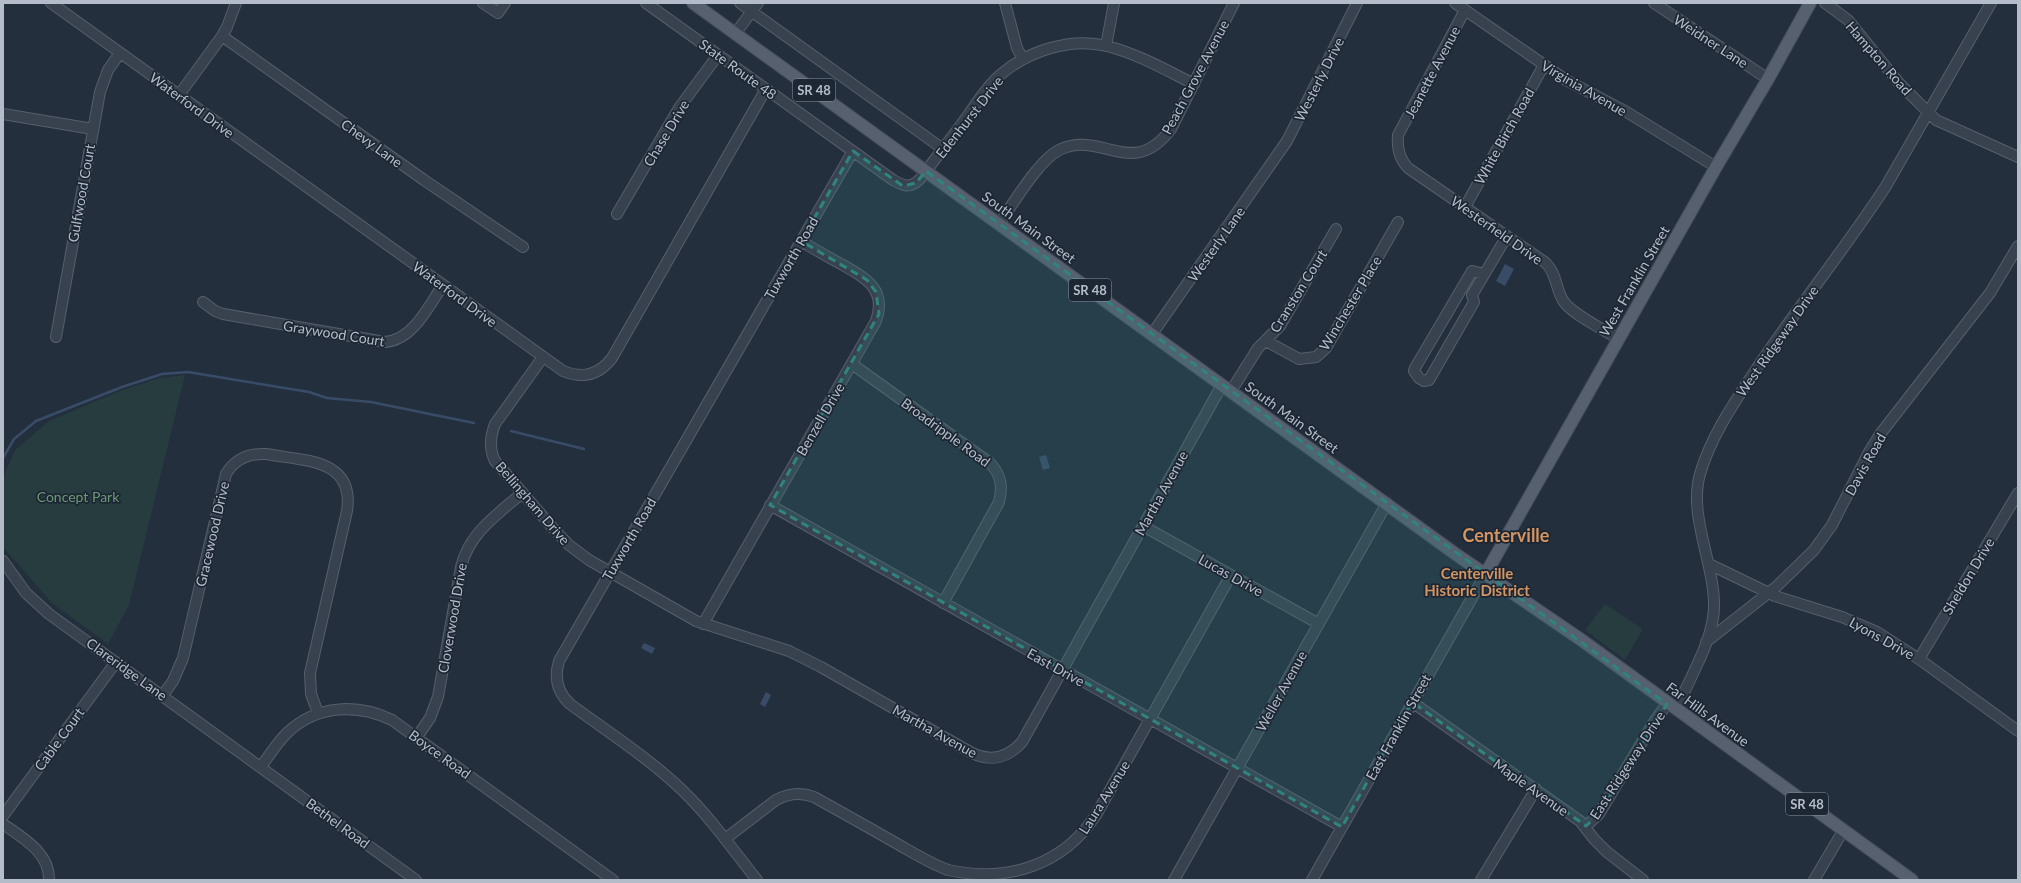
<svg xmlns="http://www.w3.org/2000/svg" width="2021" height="883" viewBox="0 0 2021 883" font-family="Lato,sans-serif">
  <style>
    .green { fill: #263c3f }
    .water { fill: #394c67 }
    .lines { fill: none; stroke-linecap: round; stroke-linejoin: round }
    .stream { stroke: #394c67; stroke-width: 2.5 }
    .minor-casing { stroke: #565f6c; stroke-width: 12 }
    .major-casing { stroke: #414a57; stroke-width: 14 }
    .minor { stroke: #38414e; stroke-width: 10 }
    .major { stroke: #56606e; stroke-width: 12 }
    .marked { fill: #308480; fill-opacity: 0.2; stroke: #308480; stroke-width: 3; stroke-dasharray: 8 5; stroke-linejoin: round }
    .labels { text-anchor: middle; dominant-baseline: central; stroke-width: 3.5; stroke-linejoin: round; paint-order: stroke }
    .shield { fill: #1d2633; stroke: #878f9c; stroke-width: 1 }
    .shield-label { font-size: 13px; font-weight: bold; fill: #b4bcc9 }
    .street-label { font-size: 14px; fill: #b4bcc9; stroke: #1d2633 }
    .park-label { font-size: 14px; fill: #6b9a76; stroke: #1d2633 }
    .neighbourhood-label { font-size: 15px; font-weight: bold; fill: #d59563; stroke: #1d2633 }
    .district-label { font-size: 18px; font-weight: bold; fill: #d59563; stroke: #1d2633 }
  </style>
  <rect width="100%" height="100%" fill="#242f3e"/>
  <path class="green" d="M185,375L129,605L108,644L52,603L3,547V478L15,450L49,421L120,391L160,378Z
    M1605,604L1643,629L1625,660L1585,630Z"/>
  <path class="water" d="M1505,264L1514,269L1505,286L1496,281Z
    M1046,455L1050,468L1043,470L1039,457Z
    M644,643L655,648L652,654L641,648Z
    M766,692L771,695L765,707L760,704Z"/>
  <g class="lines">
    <path class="stream" d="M511,431L584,449
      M3,458L14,439L36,421L122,387L162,374L188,372L309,392L327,398L371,402L474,423"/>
    <g class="minor-casing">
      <path id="minor" d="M51,3L563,371C583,379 599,375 612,358L766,89
        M483,3L498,13L505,3
        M646,3L893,180C904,186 910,189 920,179C935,159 951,139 966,118C976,104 986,87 1000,75C1028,51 1070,37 1107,46C1138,54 1166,70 1194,84
        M740,3L943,149
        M1005,3L1017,48L1023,59
        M1455,3L1566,80L1625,111L1716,167
        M1654,3L1768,79
        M1825,3L1848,20L1899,83L1936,120L2018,157
        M1465,10L1398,135C1397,148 1399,158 1408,168L1546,263C1558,276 1555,289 1564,302C1572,314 1605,330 1618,339
        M735,34L758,3
        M222,36L424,180L523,247
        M1106,46L1114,3
        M179,95L222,36L227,27L236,3
        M3,114L93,129
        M1465,207L1544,65
        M617,214L679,108L718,55
        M999,224C1013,204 1038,161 1059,150C1101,129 1132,181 1171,129L1234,3
        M1484,274L1472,271L1415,368L1414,371L1419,378L1424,381L1429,380L1474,302L1472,295L1507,236
        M203,302L215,311L223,314L385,342C413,340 428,307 443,285
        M1152,334L1287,141L1357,3
        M56,337L100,92L108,70L120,53
        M1266,341L1299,359L1316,357L1326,348L1398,222
        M543,357L495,424C490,437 489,449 495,461L552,527L569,545L589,560L696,621L789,651L821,667L972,753C991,762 1008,758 1022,742L1222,385
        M852,364L990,463C1001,475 1003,486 999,502L943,603
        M1231,391L1258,348L1280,326L1336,229
        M770,505L1342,827
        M1143,526L1319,624
        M3,561L26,593L49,614L416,880
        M1709,564L1775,596L1842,617L1877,632L1919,659L2018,731
        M703,624L876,321C887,289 866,278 841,264C828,257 814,249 801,241
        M1706,642L1776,587L1814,550L1832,525L1869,452L1881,433L1990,293L2018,246
        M1919,659L2018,493
        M163,695L173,681L183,658L226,474C235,459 248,453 266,454C303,461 355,458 347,511L310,673L311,694L318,713
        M1412,702L1580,821L1594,839L1607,852L1643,880
        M417,737L430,718L438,697L461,567C469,533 497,515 522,493
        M261,767C269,755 277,743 287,733C316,705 357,703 392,720L613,880
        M3,816L116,662
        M3,824C23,838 50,853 49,880
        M1586,826L1599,814L1654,722L1667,704L1680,699L1683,695C1695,668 1713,638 1714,608C1715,564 1688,516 1700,474C1711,436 1734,403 1755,371C1797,308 1845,249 1886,186L1991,3
        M725,839L776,800C789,793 801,792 814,797C841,812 868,827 894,842C912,852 929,863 948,870C1008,883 1063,865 1096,815L1231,575
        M757,880C733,850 711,818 683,791C649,758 608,732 570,704C557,692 554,678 559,661L853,151
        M1174,880L1387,503
        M1312,880L1485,575
        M1481,880L1536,789
        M1814,880L1843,831"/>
    </g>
    <g class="major-casing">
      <path id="major" d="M693,3L1457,555L1583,641L1912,880
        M1485,575L1716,167L1768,79L1810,3"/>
    </g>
    <use href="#minor" class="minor"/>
    <use href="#major" class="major"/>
  </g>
  <path class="marked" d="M853,151L903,186L916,183L926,171L1667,704L1599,814L1586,826L1412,702L1342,827L770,505L879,314L876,292L867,280L801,241Z"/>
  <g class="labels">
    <g class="shield">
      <rect x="793" y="79" width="42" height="22" rx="3"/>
      <rect x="1069" y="279" width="42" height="22" rx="3"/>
      <rect x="1786" y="793" width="42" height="22" rx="3"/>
    </g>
    <g class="shield-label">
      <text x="814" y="90">SR 48</text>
      <text x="1090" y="290">SR 48</text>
      <text x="1807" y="804">SR 48</text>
    </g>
    <g class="street-label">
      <text transform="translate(1711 41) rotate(33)">Weidner Lane</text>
      <text transform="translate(1879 58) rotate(49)">Hampton Road</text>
      <text transform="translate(738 69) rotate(36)">State Route 48</text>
      <text transform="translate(1432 72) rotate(-62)">Jeanette Avenue</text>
      <text transform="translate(1195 77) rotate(-62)">Peach Grove Avenue</text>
      <text transform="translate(1319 79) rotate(-63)">Westerly Drive</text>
      <text transform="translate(1584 88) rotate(30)">Virginia Avenue</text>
      <text transform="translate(192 105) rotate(36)">Waterford Drive</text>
      <text transform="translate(969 117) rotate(-52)">Edenhurst Drive</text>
      <text transform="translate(666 133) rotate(-59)">Chase Drive</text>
      <text transform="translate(1504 136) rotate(-61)">White Birch Road</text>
      <text transform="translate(372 143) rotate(36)">Chevy Lane</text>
      <text transform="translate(81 193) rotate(-80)">Gulfwood Court</text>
      <text transform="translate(1029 227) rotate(36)">South Main Street</text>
      <text transform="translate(1497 230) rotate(35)">Westerfield Drive</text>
      <text transform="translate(1216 244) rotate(-55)">Westerly Lane</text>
      <text transform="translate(791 258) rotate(-60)">Tuxworth Road</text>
      <text transform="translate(1634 281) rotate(-60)">West Franklin Street</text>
      <text transform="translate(1298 291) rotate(-58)">Cranston Court</text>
      <text transform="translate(455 294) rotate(36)">Waterford Drive</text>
      <text transform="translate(1350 303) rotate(-59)">Winchester Place</text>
      <text transform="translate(334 333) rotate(9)">Graywood Court</text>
      <text transform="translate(1777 341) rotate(-55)">West Ridgeway Drive</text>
      <text transform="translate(1292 417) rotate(36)">South Main Street</text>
      <text transform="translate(820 419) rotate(-60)">Benzell Drive</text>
      <text transform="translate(946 432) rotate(36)">Broadripple Road</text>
      <text transform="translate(1865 464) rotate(-61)">Davis Road</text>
      <text transform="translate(1161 493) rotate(-61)">Martha Avenue</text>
      <text transform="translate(533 503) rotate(49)">Bellingham Drive</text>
      <text transform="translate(212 534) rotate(-77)">Gracewood Drive</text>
      <text transform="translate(629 539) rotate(-60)">Tuxworth Road</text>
      <text transform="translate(1231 575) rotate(29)">Lucas Drive</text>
      <text transform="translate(1968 576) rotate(-59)">Sheldon Drive</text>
      <text transform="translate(452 618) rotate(-80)">Cloverwood Drive</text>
      <text transform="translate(1882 638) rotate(29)">Lyons Drive</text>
      <text transform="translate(1056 667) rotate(29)">East Drive</text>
      <text transform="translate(127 669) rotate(36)">Clareridge Lane</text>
      <text transform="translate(1281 691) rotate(-61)">Weller Avenue</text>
      <text transform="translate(1708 714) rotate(36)">Far Hills Avenue</text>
      <text transform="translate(1398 727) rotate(-61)">East Franklin Street</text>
      <text transform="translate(935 731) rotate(29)">Martha Avenue</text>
      <text transform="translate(59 739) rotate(-54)">Cable Court</text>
      <text transform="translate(440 754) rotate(36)">Boyce Road</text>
      <text transform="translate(1627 765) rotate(-57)">East Ridgeway Drive</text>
      <text transform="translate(1531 787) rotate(35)">Maple Avenue</text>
      <text transform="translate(1104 797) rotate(-58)">Laura Avenue</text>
      <text transform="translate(338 823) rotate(36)">Bethel Road</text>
    </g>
    <g class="park-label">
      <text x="78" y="496">Concept Park</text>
    </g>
    <g class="neighbourhood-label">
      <text x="1477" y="573">Centerville<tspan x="1477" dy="17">Historic District</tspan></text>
    </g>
    <g class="district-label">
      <text x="1506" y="535">Centerville</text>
    </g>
  </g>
  <rect width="2021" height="883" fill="none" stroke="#b4bcc9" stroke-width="8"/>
</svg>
